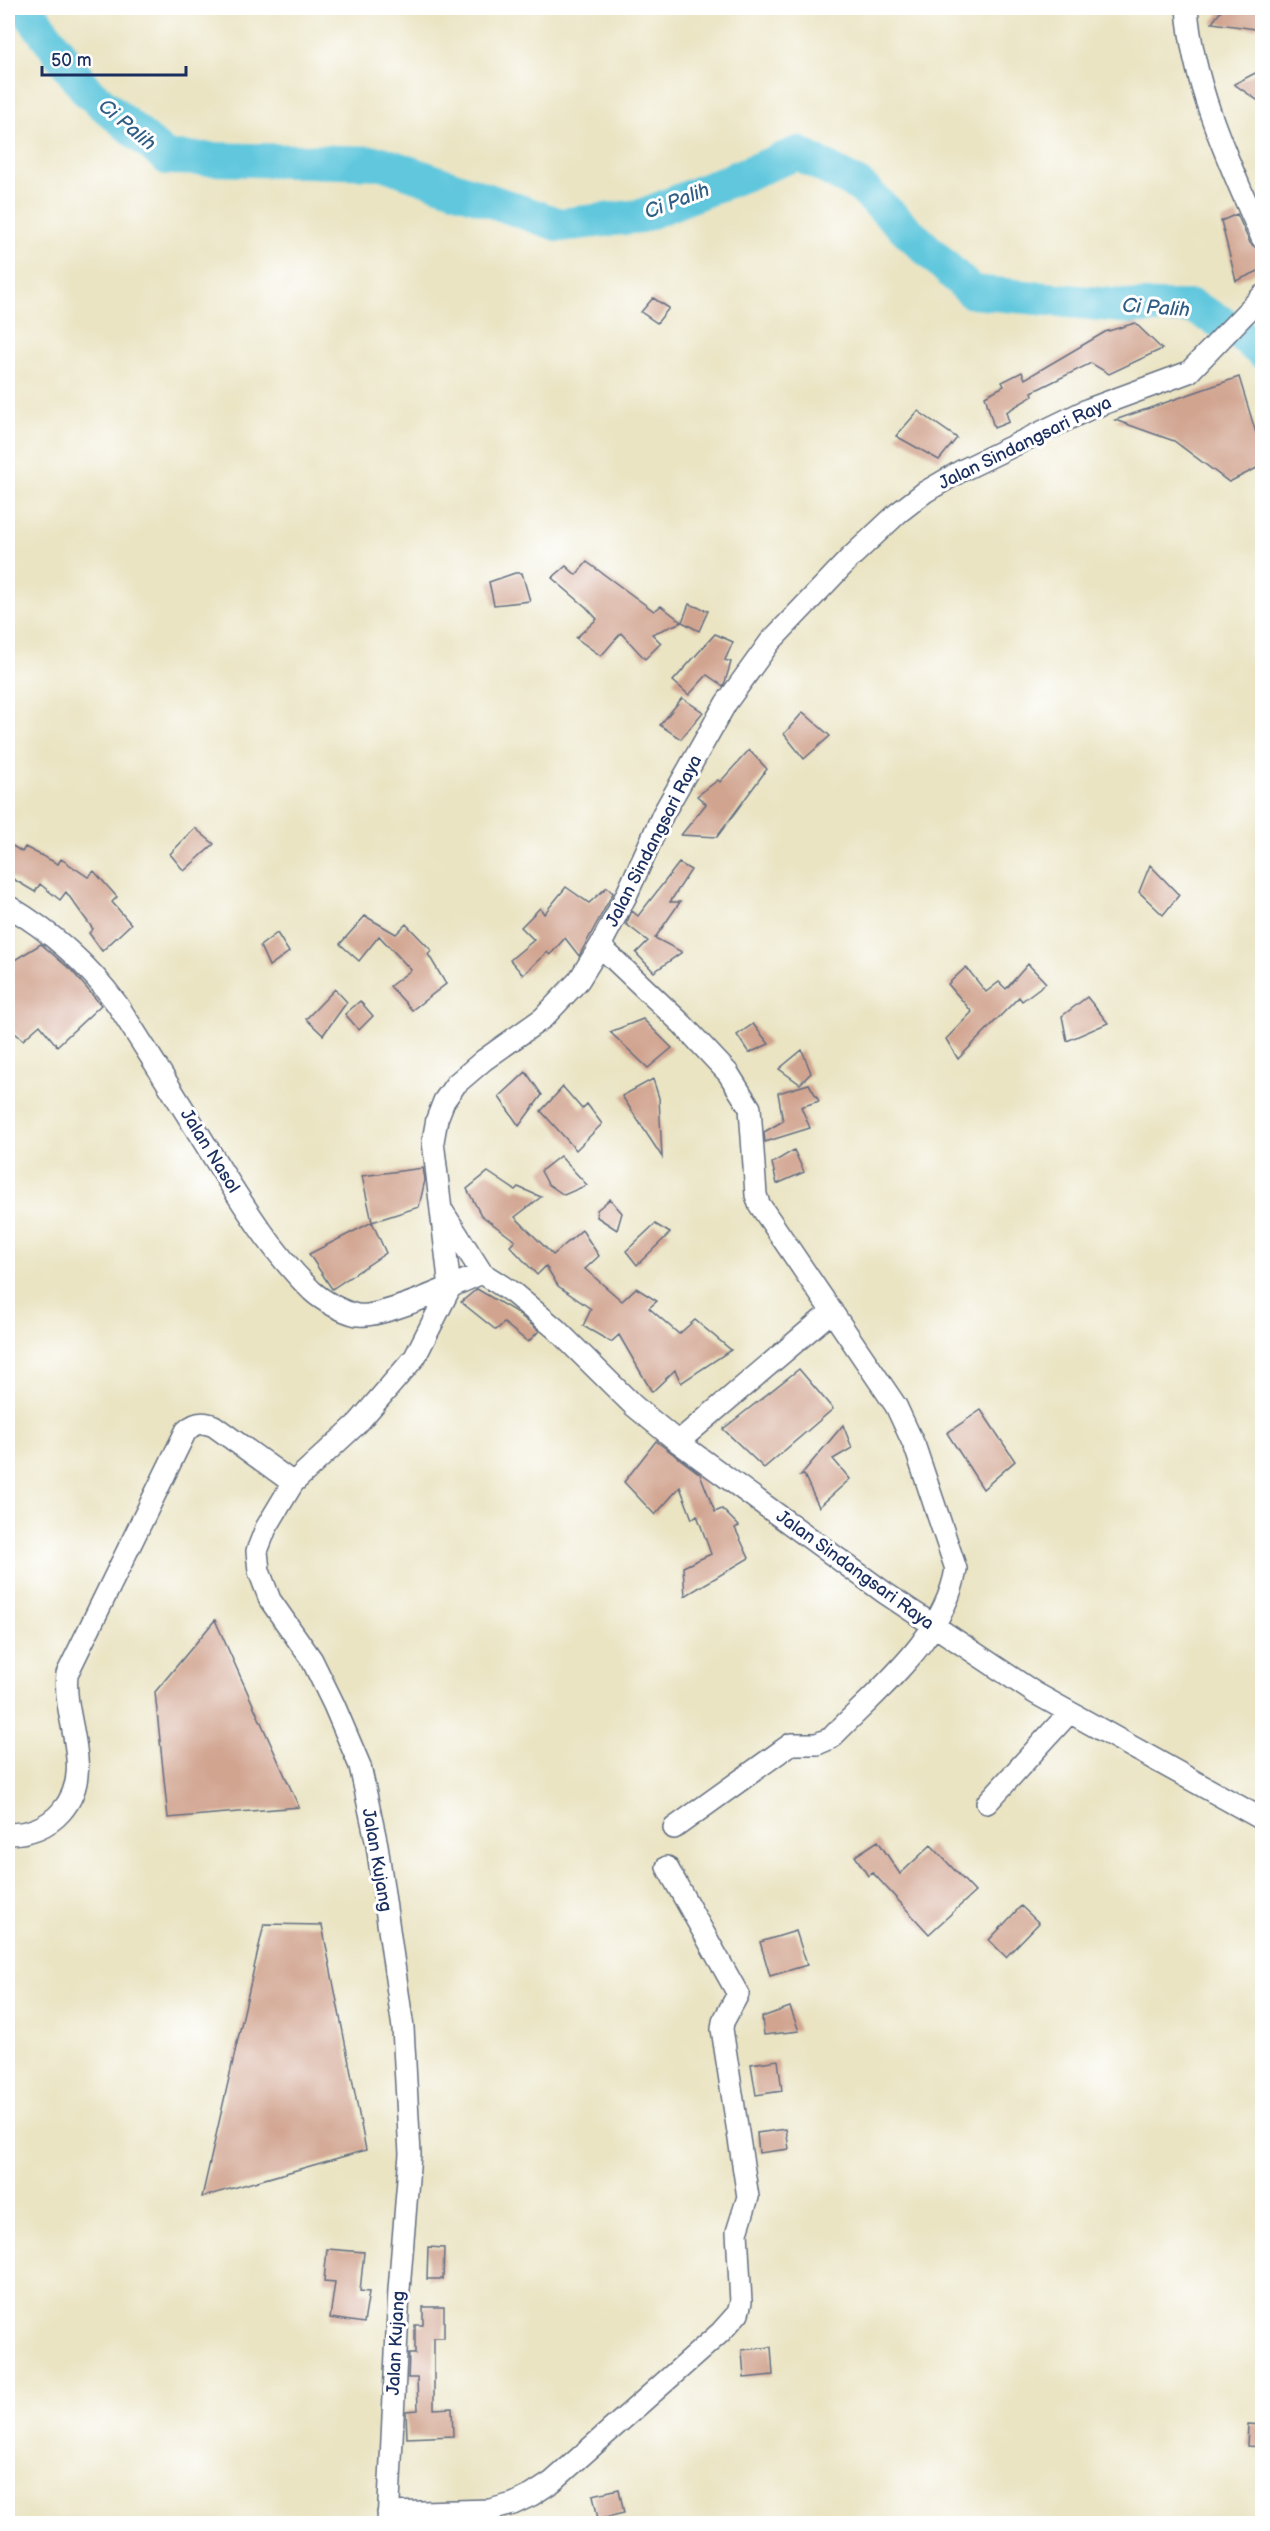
<svg xmlns="http://www.w3.org/2000/svg" width="1270" height="2531" viewBox="0 0 1270 2531" font-family="'Balsamiq Sans',sans-serif">
  <style>
    .lines { fill: none; stroke-linecap: round; stroke-linejoin: round }
    .river { stroke: #60c7dd; stroke-width: 34 }
    .building { fill: #d1a490 }
    .minor-casing { stroke: #636e81; stroke-width: 24 }
    .minor { stroke: #fff; stroke-width: 21 }
    .labels { text-anchor: middle; dominant-baseline: central; stroke-width: 6; stroke-linejoin: round; paint-order: stroke }
    .street-label { font-size: 18px; fill: #1b2f5e; stroke: #fff }
    .water-label { font-size: 20px; font-style: italic; fill: #305d84; stroke: #fff }
  </style>
  <rect width="100%" height="100%" fill="#fff"/>
  <filter id="ink" filterUnits="userSpaceOnUse"><feTurbulence type="fractalNoise" baseFrequency=".0167" numOctaves="2"/><feDisplacementMap in="SourceGraphic" scale="12" xChannelSelector="R" yChannelSelector="G"/><feConvolveMatrix kernelMatrix="1 2 1 2 8 2 1 2 1" color-interpolation-filters="sRGB"/></filter>
  <filter id="wash" filterUnits="userSpaceOnUse"><feTurbulence type="fractalNoise" baseFrequency=".008" numOctaves="4" result="noise"/><feDisplacementMap in="SourceGraphic" scale="24" xChannelSelector="R" yChannelSelector="G"/><feGaussianBlur stdDeviation="1.35" result="paint"/><feColorMatrix in="noise" values="0 0 0 0 0 0 0 0 0 0 0 0 0 0 0 0 0 1.4 0 .05"/><feComposite in="paint" operator="in"/></filter>
  <g filter="url(#wash)">
    <rect width="100%" height="100%" fill="#eae4c3"/>
    <g class="lines">
      <path class="river" d="M26,8L87,91L167,158L382,163L560,225L641,216L798,153L860,186L972,292L1133,307H1193L1232,328L1262,352"/>
    </g>
    <g id="blocks">
      <path class="building" d="M1223,8H1263V20L1255,29L1212,23Z
        M1263,69V104L1234,84Z
        M1237,214L1250,243L1259,250L1263,269L1236,281L1221,221Z
        M653,298L669,308L657,323L641,312Z
        M1135,323L1162,349L1109,374L1091,363L1032,392L1033,396L1006,412L1009,422L994,428L985,396L1004,386L1002,382L1022,372L1025,379L1105,332Z
        M1239,377L1263,456V465L1229,482L1174,441L1115,420Z
        M918,411L957,438L939,460L896,436Z
        M587,562L654,611L661,606L682,622L652,634L661,643L645,659L621,633L601,656L576,638L597,619L586,607L552,578L566,566L576,575Z
        M515,573H522L530,601L494,605L489,582Z
        M689,604L708,611L699,631L682,622Z
        M715,634L733,642L725,660L731,662L725,682L723,686L707,675L689,695L673,681Z
        M682,698L703,712L681,739L660,725Z
        M803,712L830,736L804,759L784,734Z
        M749,750L767,769L717,837L681,835L706,804L697,796L718,780L720,782Z
        M195,828L214,844L184,871L170,854Z
        M8,843L22,852L25,847L58,864L61,859L88,877L94,871L117,897L112,902L131,924L102,951L89,933L93,929L66,892L60,900L40,884L35,892L8,876Z
        M679,863L691,870L670,902H680L655,938L682,952L654,972L636,953L648,941L626,924L632,911L638,916Z
        M1150,865L1179,895L1163,915L1139,892Z
        M566,887L589,903L607,887L613,893L579,956L565,938L550,955L547,952L523,975L510,960L534,940L521,927L540,908L544,914Z
        M365,916L396,934L406,924L432,951L428,954L446,984L412,1010L390,986L411,970L379,936L359,961L340,944Z
        M277,933L289,952L269,966L260,946Z
        M41,944L72,971L101,1005L57,1046L40,1025L23,1040L8,1027V964Z
        M1028,964L1046,983L1022,1001L1019,997L958,1059L946,1039L972,1012L948,984L966,967L986,992L999,982L1006,989Z
        M335,989L347,1002L323,1035L306,1019Z
        M1087,997L1108,1023L1067,1041L1062,1016Z
        M360,1001L373,1016L359,1030L345,1014Z
        M643,1019L672,1048L648,1068L610,1032Z
        M753,1024L769,1044L749,1053L737,1035Z
        M802,1050L811,1073L800,1084L779,1069Z
        M526,1072L542,1095L519,1126L499,1097Z
        M653,1079L659,1098L662,1157L622,1096Z
        M809,1084L819,1101L801,1107L810,1128L765,1142L764,1132L783,1121L778,1093Z
        M563,1087L582,1109L587,1104L602,1124L576,1150L541,1111Z
        M794,1150L804,1172L777,1184L772,1163Z
        M560,1156L587,1185L564,1195L548,1184L541,1171Z
        M423,1168L425,1180L419,1207L372,1222L362,1176Z
        M488,1172L515,1190L518,1187L541,1197L515,1217L553,1255L582,1230L599,1256L585,1269L622,1301L636,1288L657,1301L649,1308L679,1334L695,1320L731,1350L681,1383L675,1370L652,1392L619,1335L611,1342L583,1326L591,1309L558,1286L546,1266L537,1275L510,1246L515,1241L481,1215L467,1189Z
        M610,1199L622,1213L617,1230L597,1217V1210Z
        M372,1222L386,1253L332,1289L309,1254Z
        M655,1224L670,1233L637,1265L626,1251Z
        M477,1289L516,1312L539,1331L528,1342L504,1323L496,1330L461,1302Z
        M799,1369L833,1409L764,1468L723,1429Z
        M981,1410L1015,1461L983,1489L947,1433Z
        M843,1425L852,1448L833,1459L850,1479L819,1507L804,1475L800,1476Z
        M656,1441L700,1474L715,1512L722,1509L739,1526L735,1528L749,1558L685,1596L683,1567L711,1554L697,1515L692,1519L680,1487L655,1515L624,1482Z
        M215,1620L299,1807L168,1818L155,1692Z
        M878,1841L900,1874L931,1845L975,1892L929,1934L873,1873L868,1876L855,1856Z
        M1021,1906L1039,1923L1006,1957L989,1940Z
        M264,1924L322,1925L366,2150L202,2197Z
        M796,1931L807,1965L770,1976L760,1942Z
        M790,2007L799,2031L764,2035L762,2017Z
        M778,2060L782,2091L756,2095L751,2064Z
        M786,2129L789,2149L759,2153L757,2133Z
        M428,2247L444,2248L443,2279H427Z
        M327,2249L364,2252L360,2291L369,2292L364,2323L330,2318L335,2282L324,2281Z
        M423,2307H444V2338H434V2409L452,2408L453,2436L407,2438L406,2411L418,2410L417,2378H408L409,2354H415V2325H423Z
        M771,2347L773,2375L744,2378L742,2350Z
        M1248,2424L1263,2425V2447L1247,2446Z
        M619,2489L624,2513L598,2519L593,2495Z"/>
    </g>
  </g>
  <g filter="url(#ink)">
    <use href="#blocks" fill-opacity="0" stroke="#636e81" stroke-width="1.5"/>
    <g class="lines">
      <g class="minor-casing">
        <path id="minor" d="M1187,8C1193,88 1230,165 1262,238
          M8,906C52,932 87,963 117,1004C148,1052 178,1100 207,1147C238,1197 270,1250 312,1291C323,1301 343,1312 357,1315C382,1319 456,1284 482,1273
          M600,946L682,1024L728,1073L750,1108L756,1195L759,1204L896,1406L915,1447L956,1569C945,1638 877,1690 831,1738L817,1744H791L674,1828
          M443,1212L482,1273L513,1293L556,1329L634,1406L678,1442L885,1593L1035,1693L1262,1819
          M450,1288L433,1141L437,1119L444,1101L456,1084L484,1060L543,1018L579,980L600,946L626,896L663,814L726,703L770,642L850,558L898,513L925,492L961,471L1089,409L1189,372L1262,296
          M678,1442L832,1311
          M987,1803L1069,1713
          M8,1834C28,1834 48,1827 61,1812C97,1772 62,1720 67,1674L186,1431C194,1423 203,1421 214,1426L293,1483
          M388,2513L490,2510L513,2504L532,2495L552,2482L721,2332L738,2313L741,2302L737,2232L748,2197L722,2029L723,2022L738,1994L667,1867
          M388,2524L399,2290L410,2154L403,2028L377,1845L360,1766L334,1705L312,1660L270,1600L259,1571L257,1551L266,1528L293,1483L358,1423L415,1357L450,1288"/>
      </g>
      <use href="#minor" class="minor"/>
    </g>
  </g>
  <g class="labels">
    <g class="street-label">
      <text transform="translate(1025 443) rotate(-26)">Jalan Sindangsari Raya</text>
      <text transform="translate(654 841) rotate(-63)">Jalan Sindangsari Raya</text>
      <text transform="translate(210 1151) rotate(58)">Jalan Nasol</text>
      <text transform="translate(855 1570) rotate(36)">Jalan Sindangsari Raya</text>
      <text transform="translate(377 1860) rotate(80)">Jalan Kujang</text>
      <text transform="translate(396 2343) rotate(-87)">Jalan Kujang</text>
    </g>
    <g class="water-label">
      <text transform="translate(127 125) rotate(40)">Ci Palih</text>
      <text transform="translate(677 201) rotate(-21)">Ci Palih</text>
      <text transform="translate(1156 308) rotate(4)">Ci Palih</text>
    </g>
  </g>
  <rect width="1270" height="2531" fill="none" stroke="#fff" stroke-width="30"/>
  <path d="M42 66v9h144v-9" fill="none" stroke="#1b2f5e" stroke-width="3"/>
  <text x="51" y="66" font-size="18" fill="#1b2f5e" stroke="#ffffff" stroke-width="4.5" paint-order="stroke">50 m</text>
</svg>
